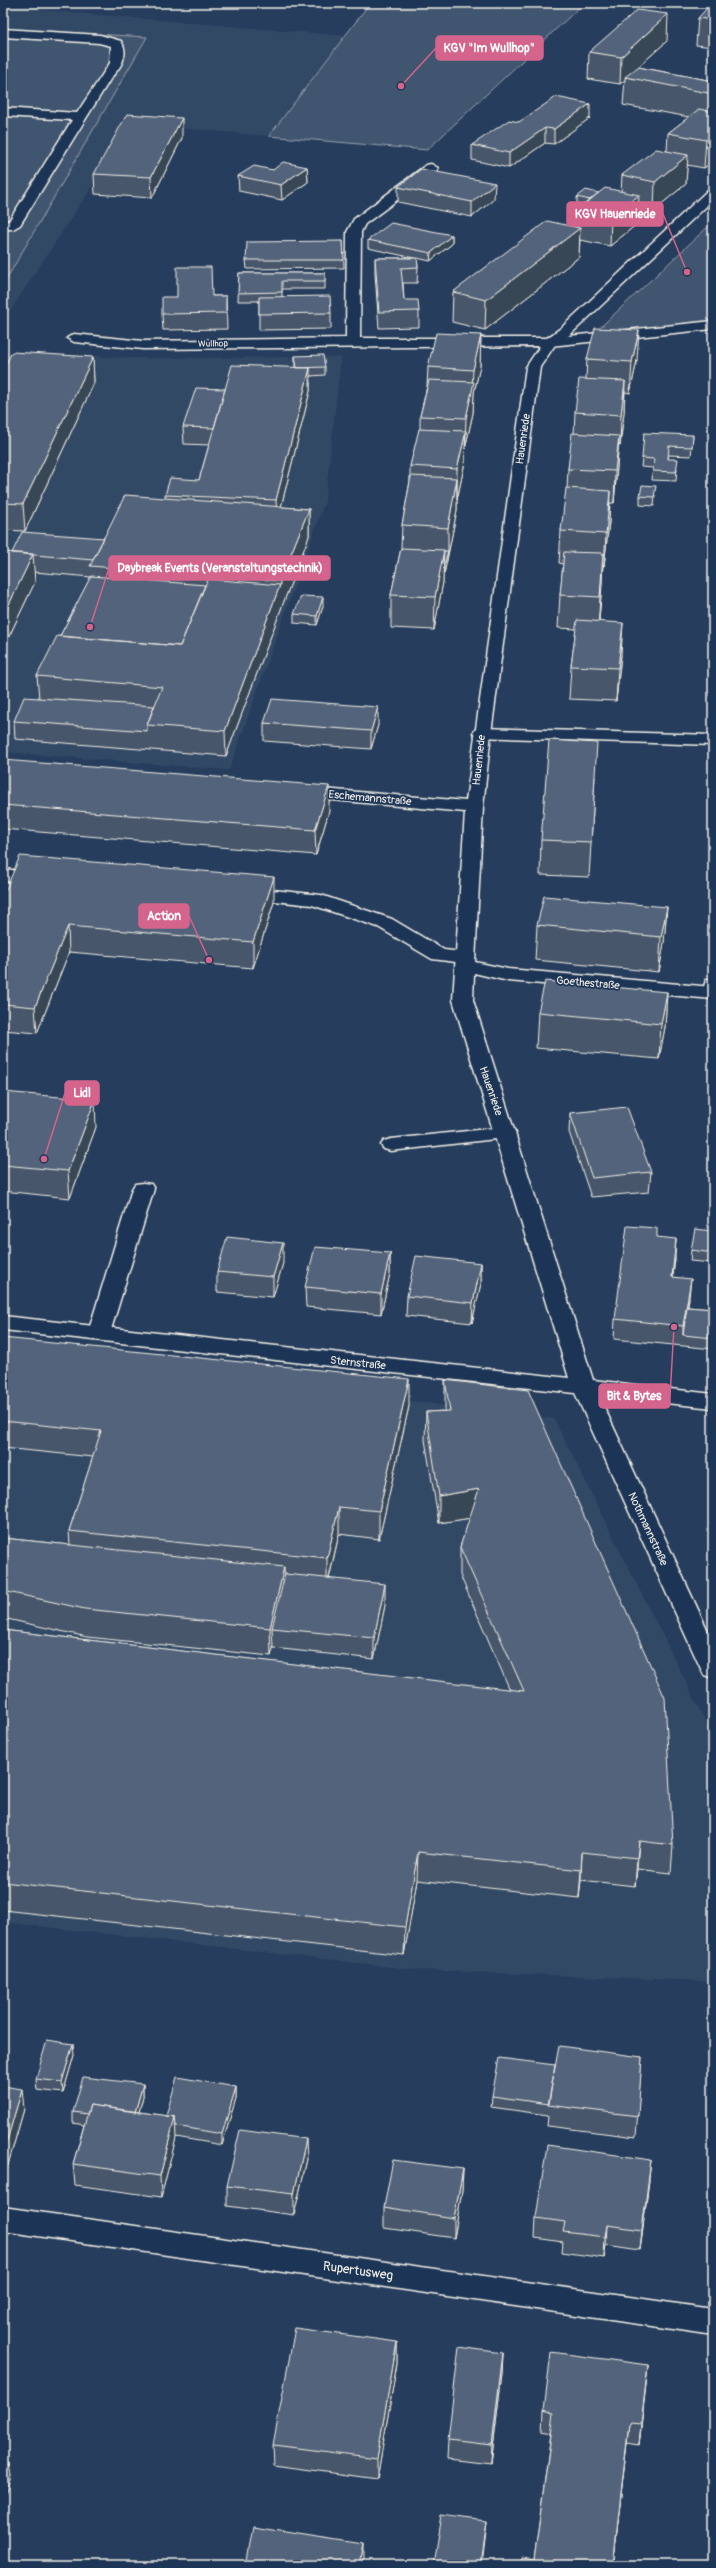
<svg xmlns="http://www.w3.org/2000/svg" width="716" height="2568" viewBox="0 0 716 2568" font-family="Pangolin,sans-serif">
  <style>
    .built { fill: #334966 }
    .green { fill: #40546f; stroke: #9aa2ac }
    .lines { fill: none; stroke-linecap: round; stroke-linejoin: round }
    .lane-casing { stroke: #f4f1e8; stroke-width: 3 }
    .street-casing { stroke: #f4f1e8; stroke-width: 3 }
    .lane { fill: #1d3557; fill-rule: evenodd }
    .street { fill: #1d3557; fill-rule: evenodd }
    .wall { fill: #47566a; stroke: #f4f1e8 }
    .shaded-wall { fill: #394656; stroke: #f4f1e8 }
    .building { fill: #52647b; stroke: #f4f1e8 }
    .labels { text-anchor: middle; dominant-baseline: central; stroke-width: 3.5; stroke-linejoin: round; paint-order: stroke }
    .far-street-label { font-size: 9px; fill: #f4f1e8; stroke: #1d3557 }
    .street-label { font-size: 11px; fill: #f4f1e8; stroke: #1d3557 }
    .near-street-label { font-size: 13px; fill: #f4f1e8; stroke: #1d3557 }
    .leader { fill: none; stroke: #d4648c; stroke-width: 1.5 }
    .callout-dot { fill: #d4648c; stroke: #1d3557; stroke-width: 1.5 }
    .callout { fill: #d4648c; stroke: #d4648c; stroke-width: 1.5 }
    .callout-label { font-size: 12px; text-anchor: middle; font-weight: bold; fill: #fff }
  </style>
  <rect width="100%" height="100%" fill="#263d5d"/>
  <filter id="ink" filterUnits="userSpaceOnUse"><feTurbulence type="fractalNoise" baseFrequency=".025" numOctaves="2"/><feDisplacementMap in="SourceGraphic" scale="8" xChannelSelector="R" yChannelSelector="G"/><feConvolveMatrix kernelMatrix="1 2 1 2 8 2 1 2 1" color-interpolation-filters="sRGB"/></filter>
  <g filter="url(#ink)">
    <path class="built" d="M3,3H48L40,10L345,36L269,136L133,124L3,322Z
      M3,352L131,358L341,357L325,501L229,770L3,752Z
      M3,1351L554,1419L712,1734L713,1957L706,1981L418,1970L3,1922Z"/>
    <path class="green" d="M370,3H584L427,150L269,136Z
      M3,29L147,37L3,285Z
      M713,222V321L593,334Z"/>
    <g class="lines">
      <g class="lane-casing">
        <path id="lane" d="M3,29L100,35L121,41C130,55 120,68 111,78L20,225L13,229H3V221H9L72,120L3,116V108L77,113L110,63L111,46L99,43L3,37Z
          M713,321V329L550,346L543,342L550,338Z
          M482,728L713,735V745L476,737L473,733L476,729Z
          M3,869L49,874L51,878L49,882L42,884L3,881Z
          M243,887L321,895L392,919L444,950L471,953L474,957L471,961L464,963L432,959L378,927L312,905L236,897L233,893L236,889Z
          M713,978V999H712L705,997L702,993L706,980Z
          M506,1127L513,1129L516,1133L513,1137L391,1151L384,1149L381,1145L384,1141L391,1139Z
          M143,1183L151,1184L154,1189L110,1333L107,1338L99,1340L91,1338L88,1333L132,1189L135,1184Z"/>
      </g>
      <g class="street-casing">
        <path id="street" d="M431,164L438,168L436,171L365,224L361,232L360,338H547L561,328L708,190L713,189V200L571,334L555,345L540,367L491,733L483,807L475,962L508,969L713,987V999L508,981L474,973L473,1000L593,1380L713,1394V1408L599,1396L713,1642V1678L704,1675L701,1669L575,1393L3,1330V1316L569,1378L453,1000L465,812L299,797L293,796L290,792L293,788L299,787L466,801L526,367L540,346L143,349L74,342L67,338L74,334L143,341L346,338L347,232L354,219L426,165Z
          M3,2207L713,2309V2335L3,2231Z"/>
      </g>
      <use href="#lane" class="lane"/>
      <use href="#street" class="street"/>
    </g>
    <path class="wall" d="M713,8V47L696,45L698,18Z
      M667,41L638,67L713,81V161L704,168L687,165L686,184L654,210L638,207L637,224L610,246L580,240L579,257L485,330L452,322L453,292L576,227L577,210L582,206L577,205V197L598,193L621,192L622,175L667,151L668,133L689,117L623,105L625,80L620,84L588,79L589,52Z
      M590,118L554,144L545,143L509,168L472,160V145L519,122Z
      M182,138L152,198L95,194L94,174Z
      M307,167L308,182L282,200L239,191L238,176L273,170Z
      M398,187L494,199L472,217L398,202Z
      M452,235V244L430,261L417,258L418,267L417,283H403L404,300L419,311V327L379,328L375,274V258H414L368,248V240Z
      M343,241L344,268L247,269L246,260Z
      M239,273H325V289H282V297L331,313V329L259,330V301H238Z
      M212,296H226L227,329L163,330L162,314Z
      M481,335L480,366L474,393L473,413L465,449V462L457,500V510L447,560L444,574H443V582L434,630L391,628V595L401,548L402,525L410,481V466L420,429V416L427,386L428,367Z
      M295,356L325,367V375L310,376V391L281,507L309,509V536L281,609L226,756L15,739L14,721L39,698L37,676L60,636L91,577L34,572L35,582L3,649V552L12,553L104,538L165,498V495L199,480L209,445L184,444L183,427L225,389L295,368Z
      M93,357L94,383L25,531L3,530V370Z
      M587,359L637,360L630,393L625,392L624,412L620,446H618L617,467L614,503H610L609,522L604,566H603L599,621L621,655L616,701L569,699L571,666L576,629L558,628L560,595L563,564L559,563L561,531L567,489L568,469L574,434L575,412L586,379Z
      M693,435L691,456L669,455L668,459L677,468L676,481L652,480L653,468L641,467L642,458Z
      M655,495L654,506L640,505V496Z
      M323,606L317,625L294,623V614Z
      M264,723L378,725L371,749L264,741Z
      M3,760L329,811L316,855L3,829Z
      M595,777L589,877L540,875L541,840Z
      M3,896L274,902L253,968L69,952L37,1033L3,1030Z
      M667,907L664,942L659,972L535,960L537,925Z
      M667,992L665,1027L659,1059L536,1048L538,1012Z
      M3,1092L96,1127L70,1198L3,1191Z
      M570,1113L651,1172L649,1192L591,1197L569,1132Z
      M713,1231V1263L690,1261L691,1250Z
      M657,1237L675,1258L673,1277L689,1298L688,1307L713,1309V1349L614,1339L615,1319Z
      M390,1253V1273L381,1314L306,1307L305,1287Z
      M283,1263L273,1297L217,1292V1272Z
      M481,1263V1283L472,1323L406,1316L407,1296Z
      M3,1338L409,1406L379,1539L339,1534L329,1579L385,1605L374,1659L273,1648L271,1656L87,1637L3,1618V1538L70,1545L69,1531L93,1457L3,1448Z
      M445,1380L673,1845L671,1873L637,1869L635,1886L581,1880L579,1898L417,1880L404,1955L3,1910V1630L510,1690L460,1575V1547L470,1518L439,1523L425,1440L426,1412L445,1411Z
      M74,2055L63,2093L37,2090L36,2079Z
      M642,2057L636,2137L547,2126L548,2115L491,2107L492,2096L555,2065Z
      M143,2084V2096L139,2112L166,2116L236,2087V2098L222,2145L176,2137L161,2197L75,2185L73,2164L84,2125L73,2123V2112Z
      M3,2086L24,2109L7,2168L3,2167Z
      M307,2159L294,2215L227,2206V2186Z
      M463,2169L462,2190L454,2238L384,2228V2207Z
      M649,2180L640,2250L606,2245L604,2258L562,2252L563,2242L535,2238L536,2218Z
      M397,2342V2363L377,2479L274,2465L273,2445Z
      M503,2353L502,2373L491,2464L447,2459L448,2439Z
      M648,2365L639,2445L627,2443L613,2565H521L534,2560L551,2433L543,2431L544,2410Z
      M3,2462L11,2474L5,2494H3Z"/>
    <path class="shaded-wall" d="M668,14L667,41L626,78L625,77V80L620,84L621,57Z
      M590,104V118L554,144V129Z
      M182,118V138L152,198L151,177Z
      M545,128V143L509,168V153Z
      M713,135V161L704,168L706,140Z
      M688,155L686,184L654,210L655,182Z
      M307,167L308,182L282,200L281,185Z
      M495,183L494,199L472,217V202Z
      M639,195L637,224L610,246L611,217Z
      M580,228L579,257L485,330L486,300Z
      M452,235V244L430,261L431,253Z
      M639,330L637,360L630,393L632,362Z
      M481,335L480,366L474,393L473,413L465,449L466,418L472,390L473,370Z
      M93,357L94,383L25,531L23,504Z
      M310,368V391L277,523L276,500Z
      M625,381L624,412L620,446L621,415Z
      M466,431L465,462L457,500V469Z
      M619,436L617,467L614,503L615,471Z
      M457,478V510L447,560L444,574V565L448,551V528Z
      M610,491L609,522L604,566L606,534Z
      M309,509V536L281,609L226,756L225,731L280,585V581Z
      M444,550L443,582L434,630L435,597Z
      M603,553L602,586L598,630L600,597Z
      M33,554L35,582L3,649V617Z
      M323,597V606L317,625V616Z
      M623,623L621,655L616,701L618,668Z
      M378,707V725L371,749V731Z
      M329,786V811L316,855L315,830Z
      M274,877V902L253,968V942Z
      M667,907L664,942L659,972L661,937Z
      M68,926L69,952L37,1033L35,1007Z
      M667,992L665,1027L659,1059L661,1024Z
      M95,1100L96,1127L70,1198L68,1171Z
      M676,1239L675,1258L670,1296Z
      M283,1243V1263L273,1297V1277Z
      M390,1253V1273L381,1314V1294Z
      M481,1263V1283L472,1323L473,1303Z
      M691,1279L689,1298L683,1335V1326Z
      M409,1379V1406L379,1539V1511Z
      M479,1489L478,1517L439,1523V1496Z
      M339,1507V1534L327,1586V1558Z
      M284,1567L285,1595L272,1628L273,1648L271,1656L270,1628Z
      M385,1584V1605L374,1659V1638Z
      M639,1841L637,1869L635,1886L637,1858Z
      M418,1852L417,1880L404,1955L405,1927Z
      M582,1852L581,1880L579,1898L581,1870Z
      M73,2044L74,2055L63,2093L62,2082Z
      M143,2084V2096L134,2131L133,2120Z
      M236,2087V2098L222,2145V2134Z
      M22,2089L24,2109L7,2168L5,2147Z
      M175,2117L176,2138L161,2197L160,2176Z
      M306,2139L307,2159L294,2215V2194Z
      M651,2160L649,2180L640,2250L642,2230Z
      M463,2169L462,2190L454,2238V2218Z
      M607,2225L606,2245L604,2258L605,2237Z
      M397,2342V2363L377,2479V2458Z
      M503,2353L502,2373L491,2464L492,2444Z
      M648,2365L646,2385L639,2445L641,2424Z
      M629,2423L627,2443L613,2565Z
      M9,2463L11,2474L5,2494L4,2483Z
      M486,2521L485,2532L481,2565H480Z
      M363,2544V2565H359Z"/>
    <path class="building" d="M708,7L713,8V20L698,18Z
      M637,10L668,14L621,57L589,52Z
      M638,67L713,81V94L625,77Z
      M556,97L590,104L554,129L545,128L509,153L472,145L509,120L519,122Z
      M699,109L713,112V135L706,140L668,133Z
      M127,114L182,118L151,177L94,174Z
      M656,149L688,155L655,182L622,175Z
      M283,162L307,167L281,185L238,176L254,166L273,170Z
      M421,169L495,183L472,202L398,187Z
      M605,188L639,195L611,217L577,210Z
      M586,190L598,193L590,200L577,197Z
      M547,221L580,228L486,300L453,292Z
      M391,223L452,235L431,253L368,240Z
      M343,241L344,260H246L247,242Z
      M375,258H417L418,267L401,268L404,300H418L419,311L379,312Z
      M177,267H211L212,296H226V313L162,314V297H177Z
      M239,273H325V281H282V292L238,293Z
      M330,296L331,313L259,314V297Z
      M595,328L639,330L632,362L587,359Z
      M436,333L481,335L473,370L428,367Z
      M12,352L93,357L23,504L3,503V370Z
      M323,355L325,367L297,368L295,356Z
      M232,365L310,368L276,500L165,495L170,478L199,480Z
      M579,379L625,381L621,415L575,412Z
      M429,380L474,382L466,418L420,416Z
      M196,388L225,389L214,428L183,427Z
      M419,429L466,431L457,469L410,466Z
      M572,433L619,436L615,471L568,469Z
      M644,433L693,435L692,447L669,446L668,459H678L676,472L653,471L654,459L642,458Z
      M411,476L457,478L448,528L402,525Z
      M642,485L656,486L654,497L640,496Z
      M566,488L610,491L606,534L561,531Z
      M125,495L309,509L280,581L90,566Z
      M22,532L104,538L93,560L12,553Z
      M401,548L444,550L435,597L391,595Z
      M444,551H448L444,565H443Z
      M3,552L33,554L3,617Z
      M564,552L603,553L600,597L560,595Z
      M91,576L205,585L180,646L60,636Z
      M208,579L280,585L225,731L147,725L162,687L37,676L57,636L180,646Z
      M301,596L323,597L317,616L294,614Z
      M577,620L623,623L618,668L571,666Z
      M24,697L154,706L147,725V731L14,721Z
      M272,699L378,707L371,731L264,723Z
      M549,740L597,743L591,842L541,840Z
      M3,760L329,786L315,830L3,805Z
      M20,856L274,877L253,942L68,926L35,1007L3,1004V896Z
      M544,896L667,907L661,937L537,925Z
      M545,981L667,992L661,1024L538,1012Z
      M3,1092L95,1100L68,1171L3,1165Z
      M627,1107L651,1172L592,1178L570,1113Z
      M627,1226L657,1228V1237L676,1239L672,1277L691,1279L683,1326L615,1319Z
      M695,1229L713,1231V1253L691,1250Z
      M227,1237L283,1243L273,1277L217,1272Z
      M315,1247L390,1253L381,1294L305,1287Z
      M416,1256L481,1263L473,1303L407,1296Z
      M687,1307L713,1309V1338L683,1335Z
      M3,1338L409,1379L379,1511L339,1507L327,1558L69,1531L101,1431L3,1421Z
      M445,1380L528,1390L665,1698L673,1845L639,1841L637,1858L582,1852L581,1870L418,1852L405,1927L3,1882V1630L524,1691L460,1547L479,1489L439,1496L426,1412L450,1411Z
      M3,1538L284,1567L270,1628L85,1609L3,1591Z
      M285,1574L385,1584L374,1638L272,1628Z
      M47,2040L73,2044L62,2082L36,2079Z
      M559,2046L642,2057L638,2116L548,2105Z
      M499,2058L555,2065L549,2104L492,2096Z
      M83,2077L143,2084L135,2112L90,2105L87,2114L73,2112Z
      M177,2077L236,2087L222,2134L176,2126L175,2117L166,2116Z
      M3,2086L22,2089L5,2147H3Z
      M90,2105L175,2117L160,2176L73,2164Z
      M240,2130L306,2139L294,2194L227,2186Z
      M547,2145L651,2160L642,2230L607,2225L605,2237L563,2232L565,2222L536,2218Z
      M393,2160L463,2169L454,2218L384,2207Z
      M295,2328L397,2342L377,2458L273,2445Z
      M459,2347L503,2353L492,2444L448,2439Z
      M551,2352L648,2365L641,2424L629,2423L613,2565H521L522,2558L534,2560L554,2413L544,2410Z
      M3,2462L9,2463L4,2483H3Z
      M441,2515L486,2521L480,2565H433Z
      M253,2527L363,2544L359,2565H246Z"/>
  </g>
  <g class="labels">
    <g class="far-street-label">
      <text transform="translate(213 344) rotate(-1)">Wullhop</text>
    </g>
    <g class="street-label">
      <text transform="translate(523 439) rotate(-82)">Hauenriede</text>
      <text transform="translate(479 760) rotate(-84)">Hauenriede</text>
      <text transform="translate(370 798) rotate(5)">Eschemannstraße</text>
      <text transform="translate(588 983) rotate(5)">Goethestraße</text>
      <text transform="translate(491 1091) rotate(71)">Hauenriede</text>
      <text transform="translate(358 1363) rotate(6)">Sternstraße</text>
      <text transform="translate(648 1529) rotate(65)">Nothmannstraße</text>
    </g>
    <g class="near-street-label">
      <text transform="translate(358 2271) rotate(8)">Rupertusweg</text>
    </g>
  </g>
  <path class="leader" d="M401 86L436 48M687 272L663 214M90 627L109 568M209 960L189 916M44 1159L65 1093M674 1327L670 1396"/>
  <g class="callout-dot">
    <circle cx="401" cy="86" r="4"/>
    <circle cx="687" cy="272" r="4"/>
    <circle cx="90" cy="627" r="4"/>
    <circle cx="209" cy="960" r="4"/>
    <circle cx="44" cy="1159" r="4"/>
    <circle cx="674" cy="1327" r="4"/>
  </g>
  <g class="callout">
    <rect x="436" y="36" width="107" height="24" rx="4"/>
    <rect x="567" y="202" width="96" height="24" rx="4"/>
    <rect x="109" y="556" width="221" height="24" rx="4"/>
    <rect x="139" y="904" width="50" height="24" rx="4"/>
    <rect x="65" y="1081" width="34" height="24" rx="4"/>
    <rect x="599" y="1384" width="71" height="24" rx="4"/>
  </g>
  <g class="callout-label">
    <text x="489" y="52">KGV "Im Wullhop"</text>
    <text x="615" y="218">KGV Hauenriede</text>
    <text x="220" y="572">Daybreak Events (Veranstaltungstechnik)</text>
    <text x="164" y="920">Action</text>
    <text x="82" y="1097">Lidl</text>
    <text x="634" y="1400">Bit &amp; Bytes</text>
  </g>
  <rect width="716" height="2568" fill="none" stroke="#1d3557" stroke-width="16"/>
  <rect x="8" y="8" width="700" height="2552" fill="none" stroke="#f4f1e8" stroke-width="1.5" filter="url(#ink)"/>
</svg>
